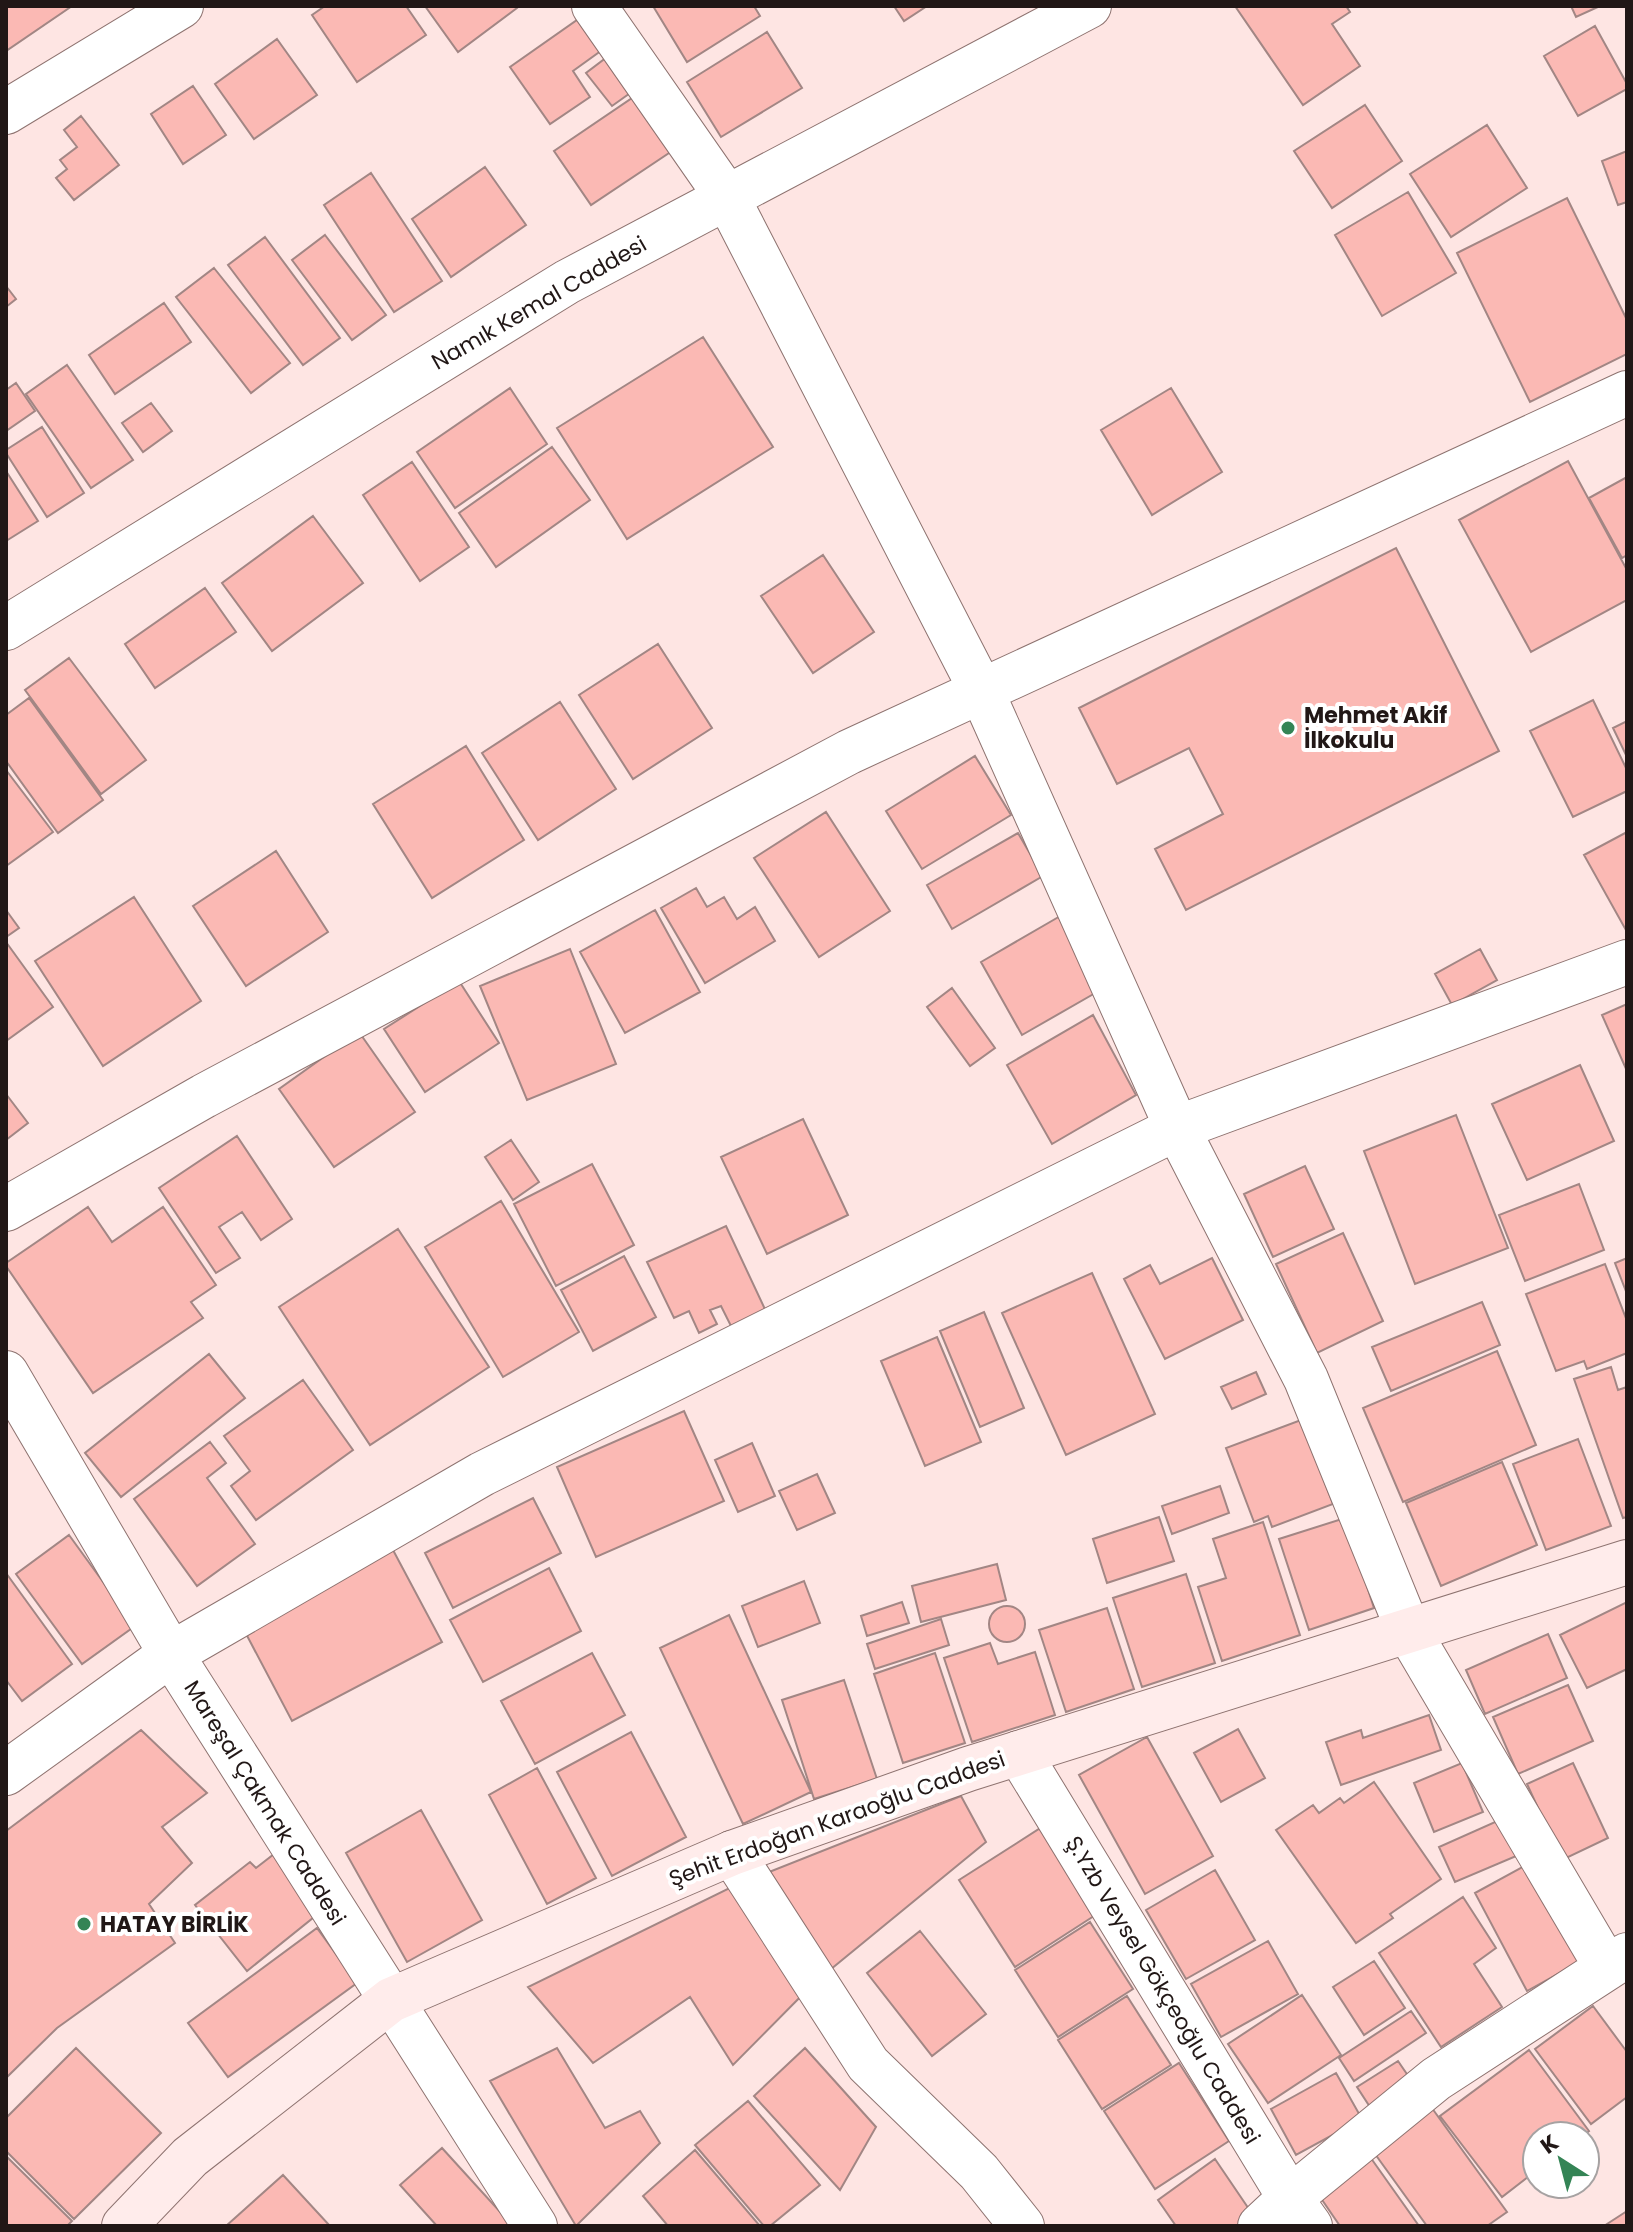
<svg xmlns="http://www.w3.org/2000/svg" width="1633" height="2232" viewBox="0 0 1633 2232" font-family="Poppins,sans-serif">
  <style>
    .building { fill: #fbb9b4; stroke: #a28684; stroke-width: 2 }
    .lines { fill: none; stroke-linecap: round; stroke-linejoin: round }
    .street-casing { stroke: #8e7370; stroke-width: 46 }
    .secondary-casing { stroke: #8e7370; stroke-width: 46 }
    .street { stroke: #fff; stroke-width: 44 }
    .secondary { stroke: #ffeceb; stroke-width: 44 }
    .poi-dot { fill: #348455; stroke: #fff; stroke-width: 3 }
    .labels { text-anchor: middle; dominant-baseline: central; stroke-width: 8; stroke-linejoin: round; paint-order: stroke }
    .street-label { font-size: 22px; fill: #211716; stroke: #fff }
    .poi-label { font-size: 22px; font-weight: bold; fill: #211716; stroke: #fff; text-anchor: start }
  </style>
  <rect width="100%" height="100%" fill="#fee5e3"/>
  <path class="building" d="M6,6H72L6,51Z
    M325,6H406L426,35L357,82L312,15Z
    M425,6H516L517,8L458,52Z
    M653,6H754L760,16L687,62Z
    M894,6H927L904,21Z
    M1235,6H1346L1350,12L1332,24L1360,66L1303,105Z
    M1571,6H1600L1576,17Z
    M587,13L609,45L573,71L590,97L550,124L510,67Z
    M1595,26L1627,84V89L1578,116L1544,56Z
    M767,32L802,88L721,137L687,82Z
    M277,39L317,95L254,139L215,84Z
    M615,51L640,86L612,106L586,73Z
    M193,86L226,135L183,164L151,114Z
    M641,92L678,147L591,205L554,151Z
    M1365,105L1402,161L1332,208L1294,151Z
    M81,116L119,165L74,200L56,178L67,169L60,160L77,147L64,130Z
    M1487,125L1527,188L1451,237L1410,174Z
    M1627,151V202L1618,205L1602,161Z
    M485,167L526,225L451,277L412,219Z
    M371,173L442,281L394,312L324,205Z
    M1408,192L1456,273L1382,316L1335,235Z
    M1567,198L1627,320V354L1530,402L1457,253Z
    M325,235L386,315L352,340L292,260Z
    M265,237L340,338L303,365L228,265Z
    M214,268L290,363L251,393L176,297Z
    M6,286L16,299L6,307Z
    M164,303L191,342L115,394L89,355Z
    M703,337L773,447L627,539L557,428Z
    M67,365L133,460L91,488L26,394Z
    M16,383L35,411L6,431V390Z
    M510,388L547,444L455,508L417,452Z
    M1171,388L1222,472L1152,515L1101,430Z
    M151,403L172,431L143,452L122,423Z
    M42,427L84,493L47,517L6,453V450Z
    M552,447L590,500L496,567L459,513Z
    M1568,461L1627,570V600L1531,652L1459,520Z
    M412,462L469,547L420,581L363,495Z
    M6,471L38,521L6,541Z
    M1627,477V555L1622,558L1589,498Z
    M313,516L363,583L272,651L222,583Z
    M1396,548L1499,751L1186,910L1155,849L1223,814L1189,748L1117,784L1079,708Z
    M823,555L874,632L813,673L761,596Z
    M205,588L236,632L155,688L125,644Z
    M658,644L712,728L633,779L579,695Z
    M69,658L146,760L101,794L25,690Z
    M29,698L103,800L58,833L6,761V715Z
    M1593,700L1627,770V791L1573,817L1530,731Z
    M560,702L616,789L538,840L482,753Z
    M1627,721V757L1613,728Z
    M466,746L524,840L432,898L373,804Z
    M975,756L1011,815L922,869L886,811Z
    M6,770L53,832L6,866Z
    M826,812L890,911L819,957L754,858Z
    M1627,832V932L1584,855Z
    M1018,833L1043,876L952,929L927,885Z
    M276,851L328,932L246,986L193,906Z
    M696,888L707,907L724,897L737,919L755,907L775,941L705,983L661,908Z
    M134,897L201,1001L103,1066L35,961Z
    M6,910L19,928L6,937Z
    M655,910L700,992L625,1033L580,952Z
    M1062,915L1104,988L1022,1035L981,962Z
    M6,942L53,1007L6,1041Z
    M570,949L616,1064L527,1100L480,986Z
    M1480,949L1497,980L1452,1005L1435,974Z
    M459,981L499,1043L425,1092L384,1029Z
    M952,988L995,1048L970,1066L927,1007Z
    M1627,1004V1071L1602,1015Z
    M1093,1015L1136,1095L1052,1144L1007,1065Z
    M359,1032L415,1112L334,1167L279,1089Z
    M1580,1065L1614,1141L1527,1180L1492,1104Z
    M6,1094L28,1123L6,1140Z
    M1456,1115L1508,1248L1415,1284L1364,1151Z
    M803,1119L848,1215L767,1254L721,1157Z
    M237,1136L292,1219L261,1240L242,1212L219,1227L240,1258L216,1273L159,1188Z
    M511,1140L539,1182L513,1200L485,1157Z
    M592,1164L634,1245L556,1286L514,1204Z
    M1305,1166L1334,1229L1273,1257L1244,1194Z
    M1579,1184L1604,1250L1525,1281L1499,1215Z
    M501,1201L579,1332L503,1377L425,1247Z
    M88,1207L112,1242L163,1207L216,1285L191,1302L203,1318L93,1393L6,1266V1263Z
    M726,1226L770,1320L736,1336L721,1306L710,1310L717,1324L699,1333L689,1311L674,1318L647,1262Z
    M398,1229L489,1367L370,1445L279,1307Z
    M1343,1233L1383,1321L1317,1353L1276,1264Z
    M624,1256L656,1317L593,1351L561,1290Z
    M1212,1258L1243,1320L1165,1359L1124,1279L1150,1265L1160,1284Z
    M1627,1258V1294L1615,1263Z
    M1605,1264L1627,1321V1353L1587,1369L1584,1361L1556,1371L1526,1294Z
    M1092,1273L1155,1414L1066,1455L1002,1313Z
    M1482,1302L1500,1345L1391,1391L1372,1347Z
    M984,1312L1024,1408L980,1427L940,1331Z
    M937,1337L981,1442L925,1466L881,1361Z
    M1497,1351L1536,1445L1403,1502L1363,1408Z
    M209,1354L245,1398L121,1497L85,1453Z
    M1611,1367L1618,1390L1627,1387V1517L1623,1518L1574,1379Z
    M1256,1372L1266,1394L1232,1409L1221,1387Z
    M303,1380L353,1450L256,1520L231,1486L250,1471L224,1436Z
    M684,1411L724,1501L596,1557L557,1467Z
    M1301,1420L1333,1504L1272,1527L1268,1516L1254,1522L1226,1448Z
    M1578,1439L1611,1526L1546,1550L1513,1464Z
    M210,1442L226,1463L207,1478L255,1544L197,1586L134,1499Z
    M752,1443L775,1496L738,1512L715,1460Z
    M1502,1462L1537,1545L1441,1586L1406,1503Z
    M817,1474L835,1513L797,1530L779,1491Z
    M1220,1486L1229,1513L1172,1534L1162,1506Z
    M533,1498L561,1553L453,1608L425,1553Z
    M1159,1517L1174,1561L1107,1583L1093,1539Z
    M1345,1518L1374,1608L1309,1630L1279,1539Z
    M1263,1522L1300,1635L1222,1661L1198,1587L1226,1578L1213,1539Z
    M69,1535L135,1626L82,1664L16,1574Z
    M393,1550L442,1642L292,1721L244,1630Z
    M997,1564L1006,1600L921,1622L912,1586Z
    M549,1568L581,1631L483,1682L450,1620Z
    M6,1573L72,1664L22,1701L6,1680Z
    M1186,1574L1215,1663L1142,1687L1113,1598Z
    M804,1581L820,1623L758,1647L742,1606Z
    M902,1602L909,1623L867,1636L861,1616Z
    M1627,1602V1669L1587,1688L1560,1635Z
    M989 1624a18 18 0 1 1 36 0a18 18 0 1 1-36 0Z
    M1107,1608L1134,1689L1066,1712L1039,1630Z
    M729,1615L811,1792L743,1824L660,1648Z
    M941,1619L949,1645L875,1669L867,1644Z
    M1548,1634L1567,1678L1485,1714L1466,1670Z
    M990,1643L998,1664L1035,1652L1055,1715L972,1742L944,1658Z
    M592,1653L625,1715L535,1764L501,1701Z
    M935,1653L965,1743L903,1763L874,1674Z
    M844,1680L877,1779L814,1799L782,1700Z
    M1568,1685L1593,1741L1518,1774L1493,1717Z
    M1429,1715L1441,1750L1341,1785L1326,1742L1361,1730L1363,1738Z
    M1238,1729L1265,1778L1221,1802L1194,1753Z
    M141,1730L207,1793L162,1827L192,1863L149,1904L175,1943L57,2028L6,2078V1831Z
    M631,1732L686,1837L612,1876L557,1772Z
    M1147,1737L1213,1856L1145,1894L1079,1775Z
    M1462,1763L1483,1812L1434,1832L1414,1783Z
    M1573,1763L1608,1838L1562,1860L1527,1784Z
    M537,1768L596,1878L547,1904L489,1795Z
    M1374,1782L1441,1879L1390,1914L1393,1918L1356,1943L1276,1830L1313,1805L1319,1813L1340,1798L1344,1803Z
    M961,1796L986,1842L825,1974L764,1874Z
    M421,1810L482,1920L407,1962L346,1853Z
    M1504,1818L1521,1854L1455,1882L1439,1847Z
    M1042,1827L1097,1914L1015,1967L959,1880Z
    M278,1851L324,1909L247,1971L195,1905L250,1862L256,1868Z
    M1537,1859L1590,1956L1527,1991L1475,1893Z
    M1215,1870L1255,1940L1186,1979L1146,1910Z
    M752,1877L816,1981L733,2065L690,1997L593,2063L528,1987Z
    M1463,1897L1496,1948L1474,1964L1502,2007L1441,2047L1379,1953Z
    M1090,1922L1133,1989L1058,2037L1015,1970Z
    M317,1928L357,1983L228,2077L188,2023Z
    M920,1931L986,2014L932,2056L867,1973Z
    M1268,1941L1298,1994L1221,2037L1191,1984Z
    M1374,1961L1405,2008L1364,2035L1333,1987Z
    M1302,1995L1341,2055L1268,2103L1228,2044Z
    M1127,1996L1171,2065L1102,2109L1058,2040Z
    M1593,2006L1627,2052V2097L1591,2124L1535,2049Z
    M1411,2011L1426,2033L1354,2081L1339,2058Z
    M76,2048L161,2133L74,2219L6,2151V2118Z
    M557,2048L605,2128L640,2111L660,2143L576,2226L490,2081Z
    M805,2048L876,2127L840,2190L754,2096Z
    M1529,2050L1589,2131L1583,2136H1537V2170L1502,2197L1440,2116Z
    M1398,2061L1413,2083L1372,2110L1357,2087Z
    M1179,2063L1229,2141L1155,2189L1104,2111Z
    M1336,2073L1362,2119L1296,2155L1271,2109Z
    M748,2101L820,2185L770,2226H764L695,2145Z
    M1429,2104L1507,2212L1487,2226H1427L1370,2147Z
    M442,2148L513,2226H437L400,2185Z
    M695,2150L760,2226H668L643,2196Z
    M1368,2154L1419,2226H1340L1316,2191Z
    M6,2156L72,2221L67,2226H6Z
    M1215,2159L1255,2218L1244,2226H1176L1158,2200Z
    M283,2175L330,2226H226Z
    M1627,2211V2226H1604Z"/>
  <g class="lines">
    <g class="street-casing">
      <path id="street" d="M594,6L727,197L981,690L1177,1128L1306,1379L1409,1632L1607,1968
        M6,112L181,6
        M6,628L567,282L1089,6
        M6,1209L204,1096L849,752L1627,393
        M6,1373L171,1654L535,2226
        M1019,1753L1290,2198L1310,2226
        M6,1773L171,1654L482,1474L1177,1128L1627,962
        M732,1853L868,2064L979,2172L1022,2226
        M1260,2226L1290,2198L1436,2079L1627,1955"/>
    </g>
    <g class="secondary-casing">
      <path id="secondary" d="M124,2226L190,2157L391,2000L732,1853L968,1769L1627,1562"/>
    </g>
    <use href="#street" class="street"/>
    <use href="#secondary" class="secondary"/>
  </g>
  <g class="poi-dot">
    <circle cx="1288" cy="728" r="8"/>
    <circle cx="84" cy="1924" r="8"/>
  </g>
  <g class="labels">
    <g class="street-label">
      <text transform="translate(539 303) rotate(-30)">Namık Kemal Caddesi</text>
      <text transform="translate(265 1803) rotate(58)">Mareşal Çakmak Caddesi</text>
      <text transform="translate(837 1819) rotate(-20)">Şehit Erdoğan Karaoğlu Caddesi</text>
      <text transform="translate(1163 1990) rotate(59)">Ş.Yzb Veysel Gökçeoğlu Caddesi</text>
    </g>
    <g class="poi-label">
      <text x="1304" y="715">Mehmet Akif<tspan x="1304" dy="25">İlkokulu</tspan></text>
      <text x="100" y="1924">HATAY BİRLİK</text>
    </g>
  </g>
  <rect width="1633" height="2232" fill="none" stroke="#211716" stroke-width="16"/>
  <g transform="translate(1561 2160) rotate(324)"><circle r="38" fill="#ffffff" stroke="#a6a2a2" stroke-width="2"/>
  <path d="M0-6L14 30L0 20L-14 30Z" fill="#348455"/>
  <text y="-12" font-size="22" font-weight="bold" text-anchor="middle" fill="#211716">K</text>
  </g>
</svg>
